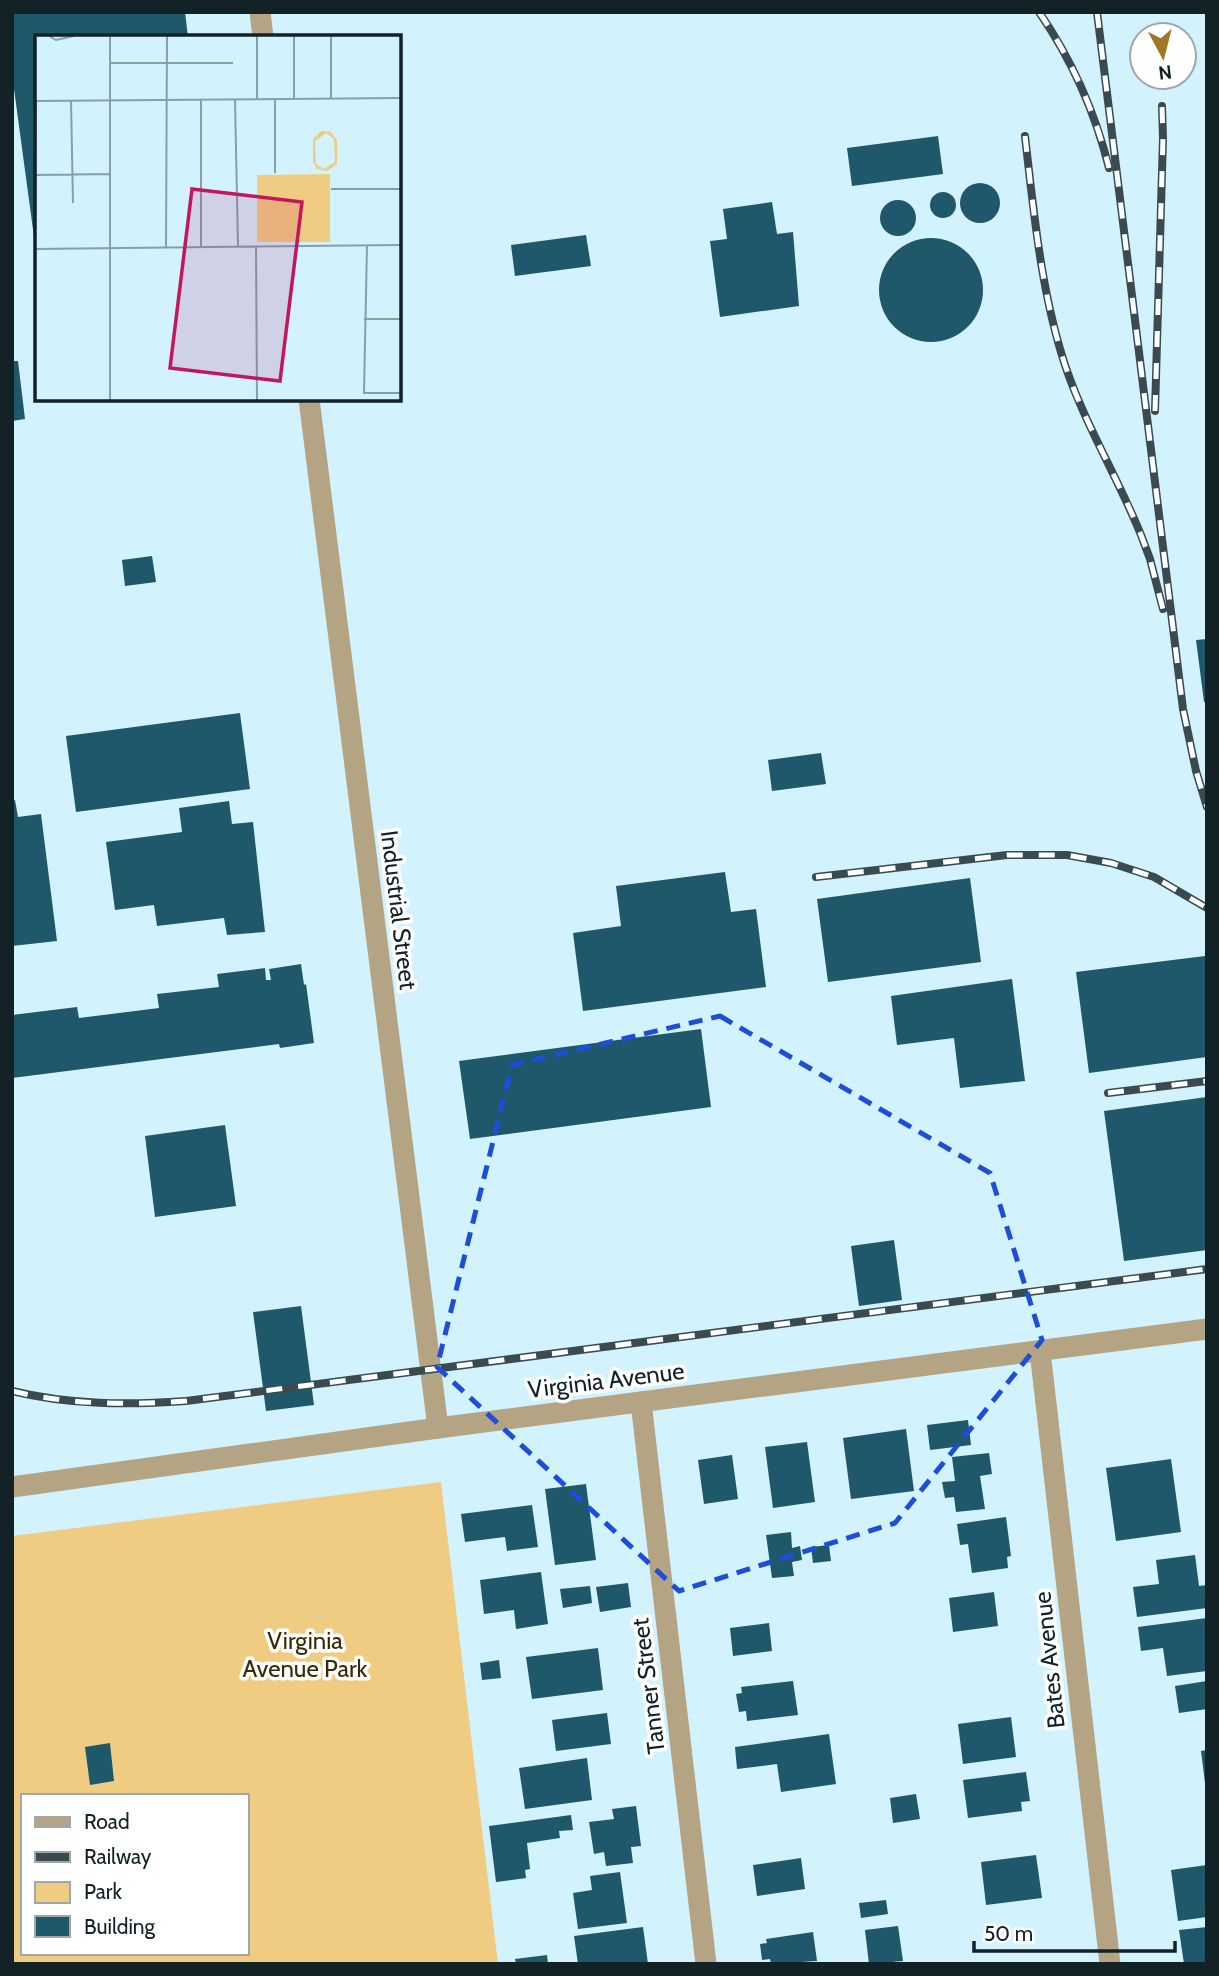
<svg xmlns="http://www.w3.org/2000/svg" width="1219" height="1976" viewBox="0 0 1219 1976" font-family="Cabin,sans-serif">
  <style>
    .green { fill: #f0cc82; fill-rule: evenodd }
    .building { fill: #1e586a }
    .lines { fill: none; stroke-linecap: round; stroke-linejoin: round }
    .minor { stroke: #b5a483; stroke-width: 21 }
    .tertiary { stroke: #b5a483; stroke-width: 21 }
    .rail-casing { stroke: #394b51; stroke-width: 8 }
    .rail { stroke: #fff; stroke-width: 5; stroke-dasharray: 16; stroke-linecap: butt }
    .marked { fill: none; stroke: #1d4ed8; stroke-width: 5; stroke-dasharray: 14 9; stroke-linejoin: round }
    .labels { text-anchor: middle; dominant-baseline: central; stroke-width: 7; stroke-linejoin: round; paint-order: stroke }
    .street-label { font-size: 24px; fill: #132227; stroke: #fff }
    .park-label { font-size: 24px; fill: #392a04; stroke: #fff }
    .inset-road { fill: none; stroke: #869fa8; stroke-width: 2 }
    .view { fill: #c2185b; fill-opacity: 0.15; stroke: #c2185b; stroke-width: 3.5 }
    .inset-edge { fill: none; stroke: #132227; stroke-width: 3.5 }
  </style>
  <rect width="100%" height="100%" fill="#d2f2fe"/>
  <path class="green" d="M441,1482L498,1964H12V1536ZM23,1796H247V1953H23Z"/>
  <path class="building" d="M12,12H185L188,37H37V236L34,237L12,74Z
    M938,136L943,174L852,186L847,148Z
    M960 203a20 20 0 1 1 40 0a20 20 0 1 1-40 0Z
    M930 205a13 13 0 1 1 26 0a13 13 0 1 1-26 0Z
    M880 218a18 18 0 1 1 36 0a18 18 0 1 1-36 0Z
    M772,202L777,234L793,232L799,306L720,317L710,241L727,239L723,209Z
    M586,235L591,266L515,276L511,245Z
    M879 290a52 52 0 1 1 104 0a52 52 0 1 1-104 0Z
    M12,361H18L25,419L12,421Z
    M152,556L156,582L125,586L122,560Z
    M1207,639V702H1204L1196,640Z
    M240,713L250,789L76,812L66,736Z
    M821,753L826,784L772,791L768,760Z
    M15,800L18,817L41,814L57,941L12,946V801Z
    M229,801L232,824L253,822L265,932L227,935L224,918L157,926L154,905L115,910L106,842L182,832L179,808Z
    M725,872L731,912L756,909L766,987L583,1011L573,933L621,926L616,886Z
    M970,878L981,962L828,982L817,899Z
    M1205,956L1207,1057L1089,1073L1076,972Z
    M301,964L304,985L306,984L314,1043L280,1048L279,1044L12,1078V1015L77,1007L79,1018L159,1008L157,994L219,987L217,974L265,968L266,980H271L269,969Z
    M1012,979L1025,1081L960,1088L954,1038L897,1045L891,996Z
    M701,1029L711,1107L470,1139L459,1061Z
    M1207,1097V1250L1124,1261L1104,1111Z
    M225,1125L236,1206L155,1217L145,1136Z
    M894,1240L902,1300L859,1306L851,1246Z
    M301,1306L314,1405L266,1411L253,1312Z
    M968,1420L971,1445L930,1450L927,1425Z
    M906,1429L914,1491L851,1499L843,1438Z
    M807,1442L815,1502L773,1508L765,1447Z
    M989,1453L992,1474L980,1476L985,1509L956,1512L954,1497L945,1498L942,1482L955,1481L952,1457Z
    M732,1455L738,1499L704,1504L698,1460Z
    M1171,1459L1181,1532L1116,1541L1106,1468Z
    M586,1484L596,1560L555,1565L545,1489Z
    M532,1505L538,1547L507,1551L505,1537L465,1542L461,1514Z
    M1006,1517L1011,1556L1007,1557L1008,1568L972,1573L968,1544L960,1545L957,1524Z
    M791,1532L792,1548L800,1546L802,1560L792,1562L794,1576L772,1578L766,1535Z
    M829,1545L831,1561L813,1563L811,1547Z
    M1195,1555L1199,1586L1207,1585V1608L1137,1617L1133,1587L1159,1584L1156,1560Z
    M541,1572L548,1624L516,1629L514,1610L484,1614L480,1580Z
    M628,1583L631,1607L600,1612L596,1587Z
    M590,1586L592,1603L563,1608L560,1589Z
    M994,1592L998,1626L953,1632L949,1598Z
    M1207,1618V1671L1167,1676L1163,1648L1141,1651L1138,1627Z
    M769,1623L772,1651L733,1656L730,1628Z
    M598,1648L603,1690L532,1699L526,1657Z
    M499,1660L501,1678L482,1680L480,1663Z
    M793,1681L798,1715L747,1721L746,1711L739,1712L736,1694L742,1693L741,1687Z
    M1207,1681V1709L1179,1713L1175,1686Z
    M607,1713L611,1744L556,1751L552,1720Z
    M1011,1717L1016,1757L963,1764L958,1724Z
    M829,1734L836,1784L781,1792L777,1764L737,1769L735,1747Z
    M110,1743L114,1781L90,1785L85,1747Z
    M1207,1750V1783H1205L1201,1751Z
    M587,1758L592,1800L525,1809L519,1768Z
    M1026,1772L1030,1801L1021,1802L1022,1811L968,1818L963,1780Z
    M916,1794L920,1819L893,1823L890,1798Z
    M636,1806L641,1846L631,1847L633,1863L606,1866L604,1852L594,1854L589,1822L614,1819L612,1809Z
    M571,1815L573,1830L559,1831L560,1838L527,1843L530,1869L525,1870L526,1878L496,1882L489,1826Z
    M1036,1855L1042,1898L986,1905L981,1862Z
    M801,1858L805,1889L757,1896L753,1865Z
    M1207,1865V1917L1178,1921L1171,1870Z
    M620,1872L627,1923L578,1929L573,1893L592,1890L590,1876Z
    M886,1900L888,1914L861,1918L859,1903Z
    M898,1926L903,1961L869,1964L865,1930Z
    M643,1927L648,1964H578L574,1936Z
    M1207,1927V1964H1184L1179,1930Z
    M813,1932L817,1961L771,1964L770,1959L762,1960L760,1944L767,1943L766,1939Z
    M547,1955L548,1964H516L515,1959Z"/>
  <g class="lines">
    <path class="minor" d="M260,12L263,37
      M309,399L438,1428
      M1040,1351L1110,1964
      M641,1402L706,1964"/>
    <path class="tertiary" d="M12,1487L438,1428L1207,1329"/>
    <g class="rail-casing">
      <path id="rail" d="M1039,12C1072,60 1095,112 1109,168
        M1097,12L1183,709L1196,771L1207,807
        M1025,136C1034,214 1041,293 1066,368C1086,426 1118,478 1141,535L1150,559L1163,609
        M1155,411L1163,138L1162,106
        M816,877L1007,855H1067L1111,863L1154,877L1207,908
        M1108,1093L1207,1081
        M12,1391C70,1405 127,1405 186,1401L1207,1269"/>
    </g>
    <use href="#rail" class="rail"/>
  </g>
  <path class="marked" d="M720,1016L990,1173L1042,1340L895,1523L679,1591L437,1367L512,1065Z"/>
  <g class="labels">
    <g class="street-label">
      <text transform="translate(399 910) rotate(83)">Industrial Street</text>
      <text transform="translate(606 1380) rotate(-7)">Virginia Avenue</text>
      <text transform="translate(1049 1660) rotate(-96)">Bates Avenue</text>
      <text transform="translate(648 1686) rotate(-97)">Tanner Street</text>
    </g>
    <g class="park-label">
      <text x="305" y="1640">Virginia<tspan x="305" dy="28">Avenue Park</tspan></text>
    </g>
  </g>
  <g transform="translate(35 35)">
    <rect width="366" height="366" fill="#d2f2fe"/>
    <path d="M286,96L296,97L302,105V129L292,136L282,134L278,127V104ZM291,98L299,104L300,127L289,134L281,129L280,106ZM295,139V207H222V140Z" fill="#f0cc82" fill-rule="evenodd"/>
    <path class="inset-road" d="M14,1L21,5L39,1M75,1V365M222,1V64M259,1V64M296,1V64M75,28H198M200,64L203,212M240,64V138M36,65L38,168M0,66L366,63M1,140L75,139M296,154H366M332,210L329,358H366M166,212V64M221,212L222,365M131,213L132,1M0,214L366,210M0,214L1,66M329,284H366"/>
    <path class="view" d="M157,154L267,167L245,346L135,333Z"/>
    <rect width="366" height="366" class="inset-edge"/>
  </g>
  <rect width="1219" height="1976" fill="none" stroke="#132227" stroke-width="28"/>
  <rect x="21" y="1794" width="228" height="161" fill="#ffffff" stroke="#a1a7a9" stroke-width="2"/>
  <rect x="35" y="1817" width="35" height="10" fill="#b5a483" stroke="#a1a7a9" stroke-width="2"/>
  <text x="84" y="1829" font-size="21" fill="#132227">Road</text>
  <rect x="35" y="1852" width="35" height="10" fill="#394b51" stroke="#a1a7a9" stroke-width="2"/>
  <text x="84" y="1864" font-size="21" fill="#132227">Railway</text>
  <rect x="35" y="1882" width="35" height="21" fill="#f0cc82" stroke="#a1a7a9" stroke-width="2"/>
  <text x="84" y="1899" font-size="21" fill="#132227">Park</text>
  <rect x="35" y="1916" width="35" height="21" fill="#1e586a" stroke="#a1a7a9" stroke-width="2"/>
  <text x="84" y="1934" font-size="21" fill="#132227">Building</text>
  <g transform="translate(1163 56) rotate(173)"><circle r="33" fill="#ffffff" stroke="#a1a7a9" stroke-width="2"/>
  <path d="M0-5L12 26L0 18L-12 26Z" fill="#9d7925"/>
  <text y="-10" font-size="19" font-weight="bold" text-anchor="middle" fill="#132227">N</text>
  </g>
  <path d="M974 1941v10h201v-10" fill="none" stroke="#132227" stroke-width="3.5"/>
  <text x="984" y="1941" font-size="21" fill="#132227" stroke="#ffffff" stroke-width="5" paint-order="stroke">50 m</text>
</svg>
